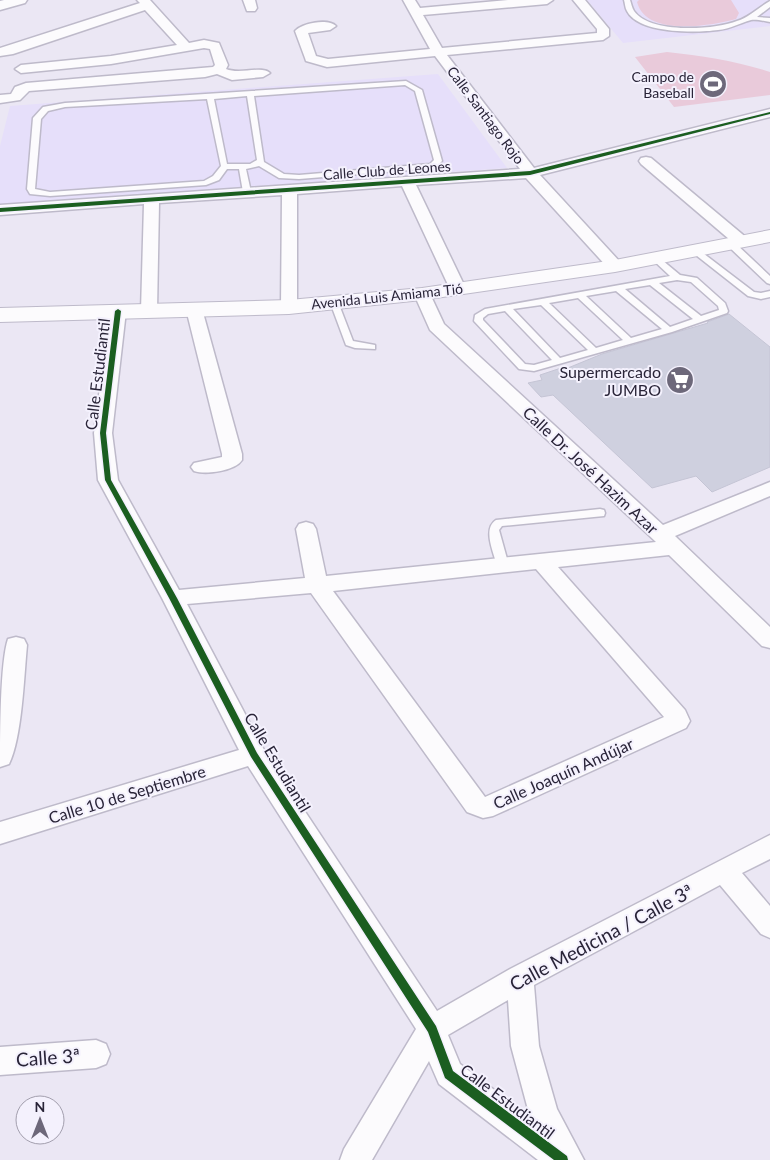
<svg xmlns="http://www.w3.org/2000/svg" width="770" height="1160" viewBox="0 0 770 1160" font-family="Lato,sans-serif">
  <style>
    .built { fill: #e6dffa }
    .green { fill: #e9cada }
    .building { fill: #cfd0df; stroke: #c5c5d5 }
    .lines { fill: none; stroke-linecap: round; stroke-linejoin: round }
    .service-casing { stroke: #bebaca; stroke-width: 3 }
    .minor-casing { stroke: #bebaca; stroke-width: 3 }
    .tertiary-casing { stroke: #bebaca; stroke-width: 3 }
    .secondary-casing { stroke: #bebaca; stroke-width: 2 }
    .service { fill: #fcfbfd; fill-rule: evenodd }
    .minor { fill: #fcfbfd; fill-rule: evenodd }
    .tertiary { fill: #fcfbfd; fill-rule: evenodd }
    .secondary { fill: #fcfbfd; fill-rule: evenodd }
    .cycleway-casing { stroke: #f4f1fd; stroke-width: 3 }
    .cycleway { fill: #1b5e20; fill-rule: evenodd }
    .labels { text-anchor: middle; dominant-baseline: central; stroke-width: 4; stroke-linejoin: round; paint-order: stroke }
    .far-poi-label { font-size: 14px; fill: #292438; stroke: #f4f1fd; text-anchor: end }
    .far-street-label { font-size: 14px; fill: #292438; stroke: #f4f1fd }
    .poi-label { font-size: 16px; fill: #292438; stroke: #f4f1fd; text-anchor: end }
    .street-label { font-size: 16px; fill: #292438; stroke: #f4f1fd }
    .near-street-label { font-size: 19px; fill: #292438; stroke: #f4f1fd }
  </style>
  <rect width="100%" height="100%" fill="#ebe7f4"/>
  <path class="built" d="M587,0H770V26L623,43Z
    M438,74L507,168L0,205V146L10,106Z"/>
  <path class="green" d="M639,0H731L739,13L736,19C710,26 646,37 637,2Z
    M667,52C703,56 736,61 770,72V95L674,107L635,57Z"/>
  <path class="building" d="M729,314L770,347V467L712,492L696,476L652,488L553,395L541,397L528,383L542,380L540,375L561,368L563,370L602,354L708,323L707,322Z"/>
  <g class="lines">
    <g class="service-casing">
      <path id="service" d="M624,0H630C631,3 632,8 634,11C650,34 715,30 737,21C750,17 759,7 770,1V7L757,17L770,18V22C764,21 756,19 751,20C740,23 730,29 718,30C696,33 639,34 627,11C625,8 625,3 624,0Z
        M406,81L422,90L442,161L435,168L299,179L279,178L259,166L246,169L251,192L247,194L243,192L239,169H227L219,180L206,185L50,196L30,194L27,189L33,118L43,107L65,103ZM405,85L415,91L434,160L430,164L299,175L284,174L264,162L254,96ZM247,96L257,160L250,164H227L214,99ZM207,99L221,166L213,176L204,181L50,192L35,189L41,119L48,111L65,107Z
        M731,241L734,242L770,276V284L767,283L728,246L727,244Z
        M695,247L754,292L761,293L770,291V297L761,299L748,296L692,252V248Z
        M656,255L680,275L697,278L725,303L728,311L727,313L672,332L534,371L519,369L474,321L475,315L485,309L670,276L653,260V256ZM677,280L691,282L718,306L719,310L701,316L659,283ZM650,285L693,319L670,327L625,289ZM616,291L662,329L631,338L586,296ZM578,298L623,340L596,348L549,303ZM541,305L588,350L560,358L513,309ZM505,311L552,360L534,365L525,364L483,320V318L488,314Z
        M334,299L338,302L353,341L375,345V349L355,348L346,345L330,302Z
        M600,509L604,510L605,513L604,516L502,526L499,530L509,566L503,570L497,566C494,553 482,529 496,520Z"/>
    </g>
    <g class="minor-casing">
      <path id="minor" d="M137,0H150L189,43L204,40L219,43L228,65L226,69C240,75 262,65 270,73L263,77L232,80L217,74L205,77L29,91L20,100L0,103V95L11,94L15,87L26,83L213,67L215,65L210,49L204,48L111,64L21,73L15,69L21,65L111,56L177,45L145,10L13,54L0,56V48L140,3Z
        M243,0H255L257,8L255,11H247Z
        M403,0H415L420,8L508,0H553L547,4L423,15L442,48L597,33V29L573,0H585L609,29V36L603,40L447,55L534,168L770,109V117L540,175L621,263L623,266L621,269H609L526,178L416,185L466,289L464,293H452L450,289L402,186L297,194V307L295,311H283L281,307L282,195L159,203L157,311L155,315H143L141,311L144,204L0,215V205L520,169L435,56L327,67L306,61L305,58L295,31C302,23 328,18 336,26L330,30L308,33L316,56L328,59L430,49Z
        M646,157L651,158L748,239L750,242L748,245H736L641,164L639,161L641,158Z
        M422,289L428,290L430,294L444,324L663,525L770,482V496L675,536L770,627V648L762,646L669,555L558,567L685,710L690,721L686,728L493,816L483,818L467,812L311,593L187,604L263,748L437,1011L510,969L770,835V859L742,873L770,906V938L761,934L720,885L534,985L539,1046L557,1109L584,1160H538L439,1084L429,1061L372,1160H340L344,1149L416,1029L248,766L0,844V822L239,750L162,598L98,480L94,433L110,311L112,307H124L126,311L112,433L118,480L179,590L305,578L296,529L299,524L306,522L313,524L316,529L326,576L656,542L430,330L414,294L416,290ZM536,569L664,717L485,797L333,591ZM508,1000L511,1046L530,1117L460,1064L448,1035Z
        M194,304L200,305L202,309L242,454V460C235,471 206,475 194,471L191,467L194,463L222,457V454L186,309L188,305Z
        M16,637L24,639L27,645C24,676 22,738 9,764L0,767C0,738 0,662 8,639Z
        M96,1040L106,1044L110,1054L106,1064L96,1068L0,1075V1047Z"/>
    </g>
    <g class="tertiary-casing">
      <path id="tertiary" d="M4,0H27L25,3L0,10V1Z"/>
    </g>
    <g class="secondary-casing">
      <path id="secondary" d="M770,230V242L615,272L422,300L289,314L0,322V308L289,300L422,288L615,260Z"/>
    </g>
    <use href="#service" class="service"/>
    <use href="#minor" class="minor"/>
    <use href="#tertiary" class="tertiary"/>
    <use href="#secondary" class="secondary"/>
    <g class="cycleway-casing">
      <path id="cycleway" d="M770,112V114L530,175L0,212V208L530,171Z
        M118,309L121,311L106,433L111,480L177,598L257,753L436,1026L453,1071L567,1156L568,1160H554L445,1078L428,1032L251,757L169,598L105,480L100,433L115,311Z"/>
    </g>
    <use href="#cycleway" class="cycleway"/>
  </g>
  <defs>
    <g id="stadium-disc" transform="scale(1.4375)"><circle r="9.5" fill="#6d687a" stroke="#f4f1fd"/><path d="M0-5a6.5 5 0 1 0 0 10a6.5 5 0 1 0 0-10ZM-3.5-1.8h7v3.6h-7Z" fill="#fff"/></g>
    <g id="supermarket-disc" transform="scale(1.4375)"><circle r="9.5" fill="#6d687a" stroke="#f4f1fd"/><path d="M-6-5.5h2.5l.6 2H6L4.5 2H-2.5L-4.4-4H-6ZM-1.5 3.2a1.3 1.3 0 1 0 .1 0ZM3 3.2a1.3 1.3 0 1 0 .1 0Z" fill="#fff"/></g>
  </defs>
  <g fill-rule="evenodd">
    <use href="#stadium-disc" x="713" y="84"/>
    <use href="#supermarket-disc" x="680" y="380"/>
  </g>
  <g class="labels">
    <g class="far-poi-label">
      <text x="694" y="76">Campo de<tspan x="694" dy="16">Baseball</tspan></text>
    </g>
    <g class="far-street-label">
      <text transform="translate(486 115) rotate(53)">Calle Santiago Rojo</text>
      <text transform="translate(387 170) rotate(-4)">Calle Club de Leones</text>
      <text transform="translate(387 296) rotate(-6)">Avenida Luis Amiama Tió</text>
    </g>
    <g class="poi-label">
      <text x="661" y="371">Supermercado<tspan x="661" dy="18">JUMBO</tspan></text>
    </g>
    <g class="street-label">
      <text transform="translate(97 374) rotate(-83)">Calle Estudiantil</text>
      <text transform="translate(591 470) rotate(43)">Calle Dr. José Hazim Azar</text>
      <text transform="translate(278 762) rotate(59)">Calle Estudiantil</text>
      <text transform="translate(563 773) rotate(-24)">Calle Joaquín Andújar</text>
      <text transform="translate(127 794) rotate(-17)">Calle 10 de Septiembre</text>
      <text transform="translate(508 1101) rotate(37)">Calle Estudiantil</text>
    </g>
    <g class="near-street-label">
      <text transform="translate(601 937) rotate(-28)">Calle Medicina / Calle 3ª</text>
      <text transform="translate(48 1057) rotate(-4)">Calle 3ª</text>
    </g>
  </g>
  <g transform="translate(40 1120)"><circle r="24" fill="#f4f1fd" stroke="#a39fae"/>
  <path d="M0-4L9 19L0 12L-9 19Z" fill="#6d687a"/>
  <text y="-8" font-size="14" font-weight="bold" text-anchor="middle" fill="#292438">N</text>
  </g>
</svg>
